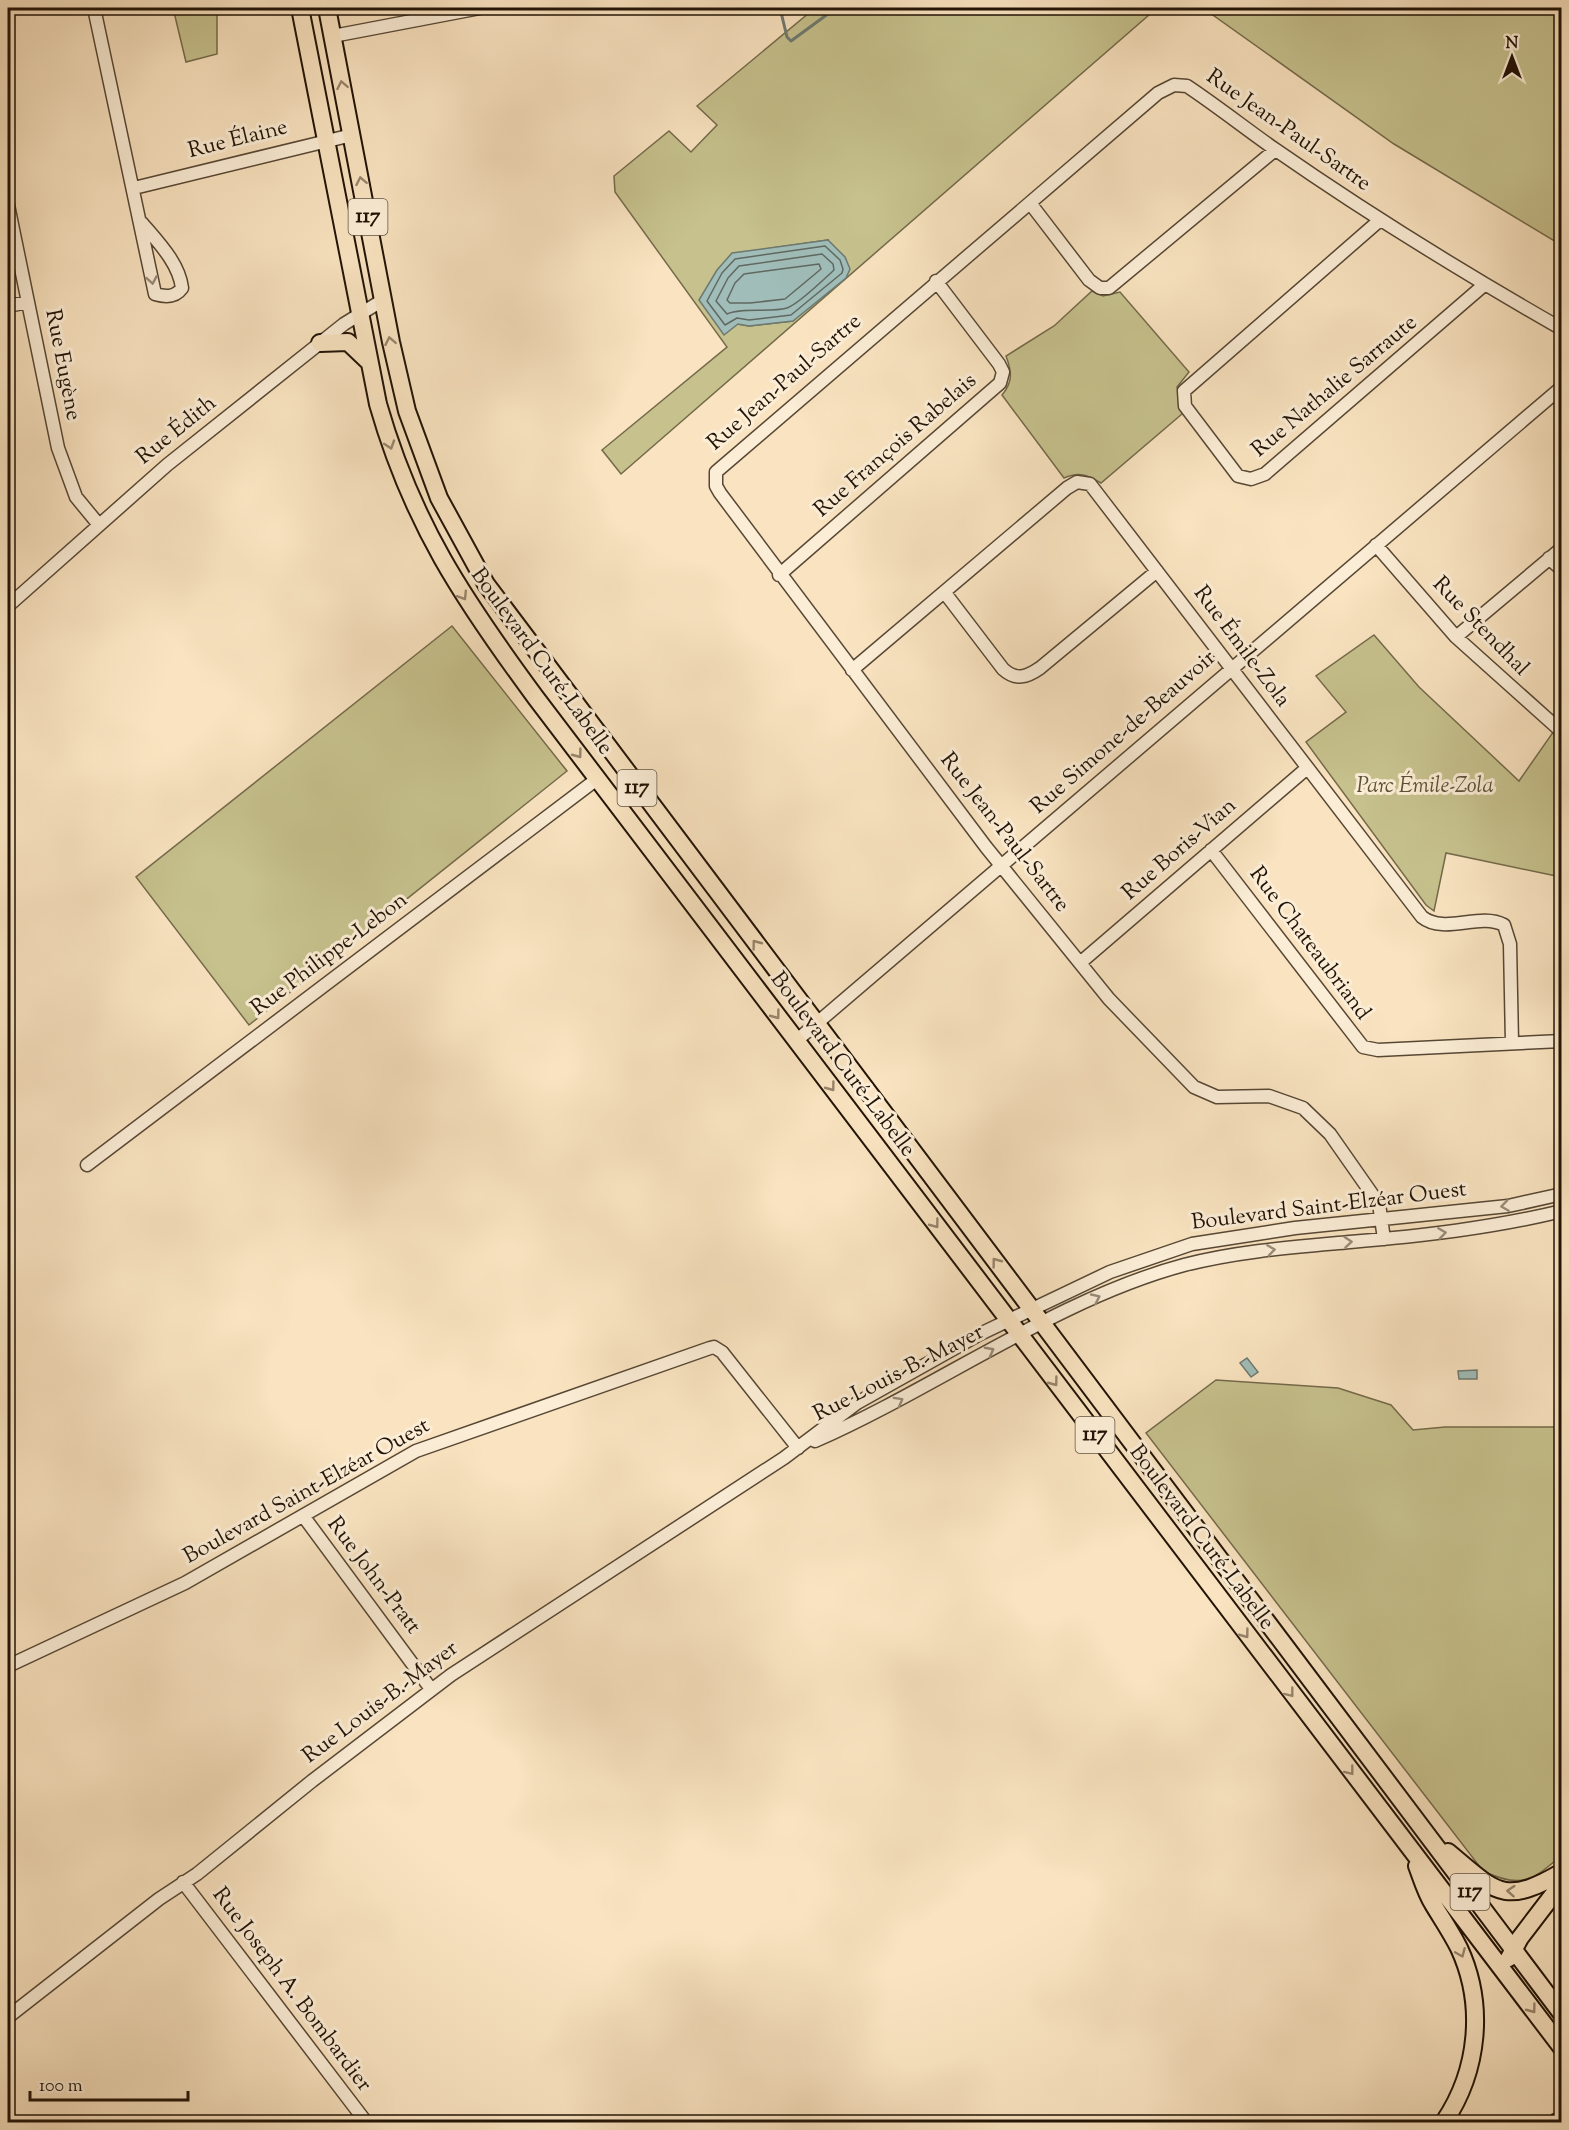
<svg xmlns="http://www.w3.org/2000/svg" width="1569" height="2130" viewBox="0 0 1569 2130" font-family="'Sorts Mill Goudy',serif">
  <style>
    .green { fill: #c6c18d; stroke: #746a4a; stroke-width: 1.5; fill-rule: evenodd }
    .water { fill: #a0bdb9; stroke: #6d7971; stroke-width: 1.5 }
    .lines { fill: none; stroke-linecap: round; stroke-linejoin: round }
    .shore { stroke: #606860; stroke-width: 1.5 }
    .stream { stroke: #6d7971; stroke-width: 3 }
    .minor-casing { stroke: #574734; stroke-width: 15 }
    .major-casing { stroke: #211306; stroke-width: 20 }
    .minor { stroke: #fbedd6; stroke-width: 12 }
    .major { stroke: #f9e3c0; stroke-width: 16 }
    .oneway { stroke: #98856c }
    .oneway2 { stroke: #998b78 }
    .labels { text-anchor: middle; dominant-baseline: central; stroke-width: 6; stroke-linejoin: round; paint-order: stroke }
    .shield { fill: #fbedd6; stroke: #625444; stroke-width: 1.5 }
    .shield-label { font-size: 21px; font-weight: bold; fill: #211306 }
    .street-label { font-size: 22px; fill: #211306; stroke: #fbedd6 }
    .park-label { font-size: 22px; font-style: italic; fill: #5b5035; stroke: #fbedd6 }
  </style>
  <rect width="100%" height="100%" fill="#f9e3c0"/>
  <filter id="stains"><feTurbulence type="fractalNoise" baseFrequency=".00333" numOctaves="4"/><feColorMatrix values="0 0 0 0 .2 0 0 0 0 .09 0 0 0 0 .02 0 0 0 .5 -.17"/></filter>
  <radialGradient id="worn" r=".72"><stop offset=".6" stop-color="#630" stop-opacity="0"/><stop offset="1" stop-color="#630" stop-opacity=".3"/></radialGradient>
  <path class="green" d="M173,8H217V54L186,62Z
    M815,8H1157L621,474L602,450L727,347L615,192L614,176L669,131L691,152L717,125L697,106ZM828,240L793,321L749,326L738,324L732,254Z
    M1203,8H1561V245L1394,144Z
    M1092,291L1103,296L1120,292L1189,372L1177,387L1182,414L1101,483C1088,475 1079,471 1064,478L1002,395C1013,382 1012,372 1006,356L1054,326Z
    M452,626L567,771L249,1025L136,877Z
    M1374,635L1419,687L1519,781L1556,728L1562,732L1561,877L1446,853L1434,911L1426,905L1306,742L1346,712L1316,676Z
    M1216,1380L1338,1388L1391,1405L1413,1430L1445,1427H1561L1562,1855C1532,1881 1521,1889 1483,1871L1146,1433Z"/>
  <path class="water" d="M828,240L845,257L850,269L846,278L793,321L749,326L738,324L724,335L699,300L717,270L732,253Z
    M1247,1358L1258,1372L1251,1377L1240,1363Z
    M1477,1370V1379H1459L1458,1371Z"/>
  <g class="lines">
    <path class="shore" d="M825,246L840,260L843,269L842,273L791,315L749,320L737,318L725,325L707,301L722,273L735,259Z
      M822,254L833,264L834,270C824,279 799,304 787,308C769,313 742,307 727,314L716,301L728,278L739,266Z
      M819,264L821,269L785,299L750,303H730L727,300L735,283L744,274Z"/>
    <path class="stream" d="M780,8L787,37L791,41L836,8"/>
    <g class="minor-casing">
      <path id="minor" d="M94,8L155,294C165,297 175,298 182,288C179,263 158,242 142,223
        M333,36L480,8
        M134,188L352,135
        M1030,203L1089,280L1100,288H1109L1275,150
        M8,205L58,448L76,497L99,525
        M1380,220L1184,391L1185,406L1238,476L1251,479L1265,474L1484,285
        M8,306L28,302
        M1376,545L1456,637L1562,732
        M1549,558L1562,570
        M779,575L1000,383L1003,372L999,364L936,281
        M945,593L1003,669C1016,681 1027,677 1040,668L1157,571
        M8,606L167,465L344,324L383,300
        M1456,637L1562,548
        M852,670L1067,488L1077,482L1090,484L1422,917C1445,935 1479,912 1504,925L1510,944L1512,1043
        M1211,850L1363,1047L1378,1050L1562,1041
        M1080,963L1306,769
        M796,1041L1562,387
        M87,1165L597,779
        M1384,1239L1379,1204L1330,1134L1303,1108L1269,1096L1217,1097L1194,1087L1109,999L986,847L720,493L716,486V472L1158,93L1174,85L1187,86C1217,106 1246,129 1276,150C1368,214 1464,273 1562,329
        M815,1441C936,1388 1057,1299 1184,1265C1238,1251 1295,1247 1350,1242C1421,1236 1492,1228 1562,1211
        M304,1517L431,1689
        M8,1666L185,1583L416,1451L710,1348L714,1347L722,1352L798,1448
        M183,1882L366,2122
        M8,2017L159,1899L197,1874L312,1781L451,1675L784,1458L857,1403L980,1334L1110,1272L1192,1244L1295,1228L1508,1206L1562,1194"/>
    </g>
    <g class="major-casing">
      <path id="major" d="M300,8L378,404C412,523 463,599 536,698L1562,2048
        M327,8L391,342L407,411L439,498L486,584L1562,2014
        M320,343L348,342L368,361
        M1448,1852C1495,1891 1503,1907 1562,1872
        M1417,1866C1422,1879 1426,1893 1433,1904C1442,1919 1451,1932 1459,1948C1485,2004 1479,2070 1444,2122
        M1509,1958L1520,1938L1562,1883
        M1557,2122L1562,2121"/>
    </g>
    <use href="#minor" class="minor"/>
    <use href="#major" class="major"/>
  </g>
  <defs><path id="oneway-chevron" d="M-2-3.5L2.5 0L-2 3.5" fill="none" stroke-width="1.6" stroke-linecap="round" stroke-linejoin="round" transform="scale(1.5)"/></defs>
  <g class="oneway">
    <use href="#oneway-chevron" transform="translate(342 85) rotate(-101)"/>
    <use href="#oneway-chevron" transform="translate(361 181) rotate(-101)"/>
    <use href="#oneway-chevron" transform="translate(390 341) rotate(-101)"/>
    <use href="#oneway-chevron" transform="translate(390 445) rotate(72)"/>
    <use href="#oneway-chevron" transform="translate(463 596) rotate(58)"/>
    <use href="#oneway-chevron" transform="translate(578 754) rotate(53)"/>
    <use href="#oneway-chevron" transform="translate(756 944) rotate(-127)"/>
    <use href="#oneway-chevron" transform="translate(776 1015) rotate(53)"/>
    <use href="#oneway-chevron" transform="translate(831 1087) rotate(53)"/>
    <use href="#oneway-chevron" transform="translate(935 1224) rotate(53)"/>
    <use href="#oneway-chevron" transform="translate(996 1262) rotate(-127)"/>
    <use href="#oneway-chevron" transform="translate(1054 1382) rotate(53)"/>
    <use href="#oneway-chevron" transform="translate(1245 1634) rotate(53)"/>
    <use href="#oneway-chevron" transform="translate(1290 1693) rotate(52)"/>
    <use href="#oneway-chevron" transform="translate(1350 1771) rotate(52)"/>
    <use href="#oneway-chevron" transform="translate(1511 1891) rotate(-176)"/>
    <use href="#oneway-chevron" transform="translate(1461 1953) rotate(67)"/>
    <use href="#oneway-chevron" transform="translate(1532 2009) rotate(53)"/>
  </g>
  <g class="oneway2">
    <use href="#oneway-chevron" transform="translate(152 280) rotate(80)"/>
    <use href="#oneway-chevron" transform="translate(1505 1206) rotate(172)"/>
    <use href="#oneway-chevron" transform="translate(1442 1233) rotate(-8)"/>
    <use href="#oneway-chevron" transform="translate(1348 1242) rotate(-5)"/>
    <use href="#oneway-chevron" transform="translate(1271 1250) rotate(-8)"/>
    <use href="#oneway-chevron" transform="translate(1096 1298) rotate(-25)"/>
    <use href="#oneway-chevron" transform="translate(990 1351) rotate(-28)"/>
    <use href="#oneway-chevron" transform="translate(899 1401) rotate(-29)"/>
  </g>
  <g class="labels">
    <g class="shield">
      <rect x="348.5" y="199" width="39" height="36" rx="4.5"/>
      <rect x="617.5" y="770" width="39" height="36" rx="4.5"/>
      <rect x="1075.5" y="1417" width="39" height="36" rx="4.5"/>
      <rect x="1450.5" y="1874" width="39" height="36" rx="4.5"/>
    </g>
    <g class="shield-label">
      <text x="368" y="217">117</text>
      <text x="637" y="788">117</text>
      <text x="1095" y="1435">117</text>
      <text x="1470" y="1892">117</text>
    </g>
    <g class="street-label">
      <text transform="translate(1288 131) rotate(35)">Rue Jean-Paul-Sartre</text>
      <text transform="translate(238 140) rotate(-14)">Rue Élaine</text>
      <text transform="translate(62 365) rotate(79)">Rue Eugène</text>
      <text transform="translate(785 383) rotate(-41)">Rue Jean-Paul-Sartre</text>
      <text transform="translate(1335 387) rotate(-40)">Rue Nathalie Sarraute</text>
      <text transform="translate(177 431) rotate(-39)">Rue Édith</text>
      <text transform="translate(896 446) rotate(-41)">Rue François Rabelais</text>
      <text transform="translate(1480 627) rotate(46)">Rue Stendhal</text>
      <text transform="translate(1241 647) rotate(53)">Rue Émile-Zola</text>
      <text transform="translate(541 662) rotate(54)">Boulevard Curé-Labelle</text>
      <text transform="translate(1124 733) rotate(-41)">Rue Simone-de-Beauvoir</text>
      <text transform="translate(1004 833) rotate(52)">Rue Jean-Paul-Sartre</text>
      <text transform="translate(1180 850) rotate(-41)">Rue Boris-Vian</text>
      <text transform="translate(1309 944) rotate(53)">Rue Chateaubriand</text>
      <text transform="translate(330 955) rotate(-37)">Rue Philippe-Lebon</text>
      <text transform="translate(842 1065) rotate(53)">Boulevard Curé-Labelle</text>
      <text transform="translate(1329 1207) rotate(-7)">Boulevard Saint-Elzéar Ouest</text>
      <text transform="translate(899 1374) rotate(-27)">Rue Louis-B.-Mayer</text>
      <text transform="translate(307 1492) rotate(-29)">Boulevard Saint-Elzéar Ouest</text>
      <text transform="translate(1201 1538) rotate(53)">Boulevard Curé-Labelle</text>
      <text transform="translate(373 1576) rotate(53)">Rue John-Pratt</text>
      <text transform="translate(381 1703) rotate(-37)">Rue Louis-B.-Mayer</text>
      <text transform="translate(291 1990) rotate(53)">Rue Joseph A. Bombardier</text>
    </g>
    <g class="park-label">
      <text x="1425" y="787">Parc Émile-Zola</text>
    </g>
  </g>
  <rect width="1569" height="2130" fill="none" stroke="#f9e3c0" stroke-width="30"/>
  <rect x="9" y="9" width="1551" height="2112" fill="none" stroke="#211306" stroke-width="3"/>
  <rect x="15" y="15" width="1539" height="2100" fill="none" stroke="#211306" stroke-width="1.5"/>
  <g transform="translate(1512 57)" stroke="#fbedd6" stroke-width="4.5" paint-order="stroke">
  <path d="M0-4.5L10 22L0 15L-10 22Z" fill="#211306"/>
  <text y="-9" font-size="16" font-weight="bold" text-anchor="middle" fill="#211306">N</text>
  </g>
  <path d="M30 2091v9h158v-9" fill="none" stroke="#211306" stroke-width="3"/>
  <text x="39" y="2091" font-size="18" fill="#211306" stroke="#fbedd6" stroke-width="4.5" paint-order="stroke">100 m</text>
  <rect width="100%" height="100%" filter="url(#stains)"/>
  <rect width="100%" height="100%" fill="url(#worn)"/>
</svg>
